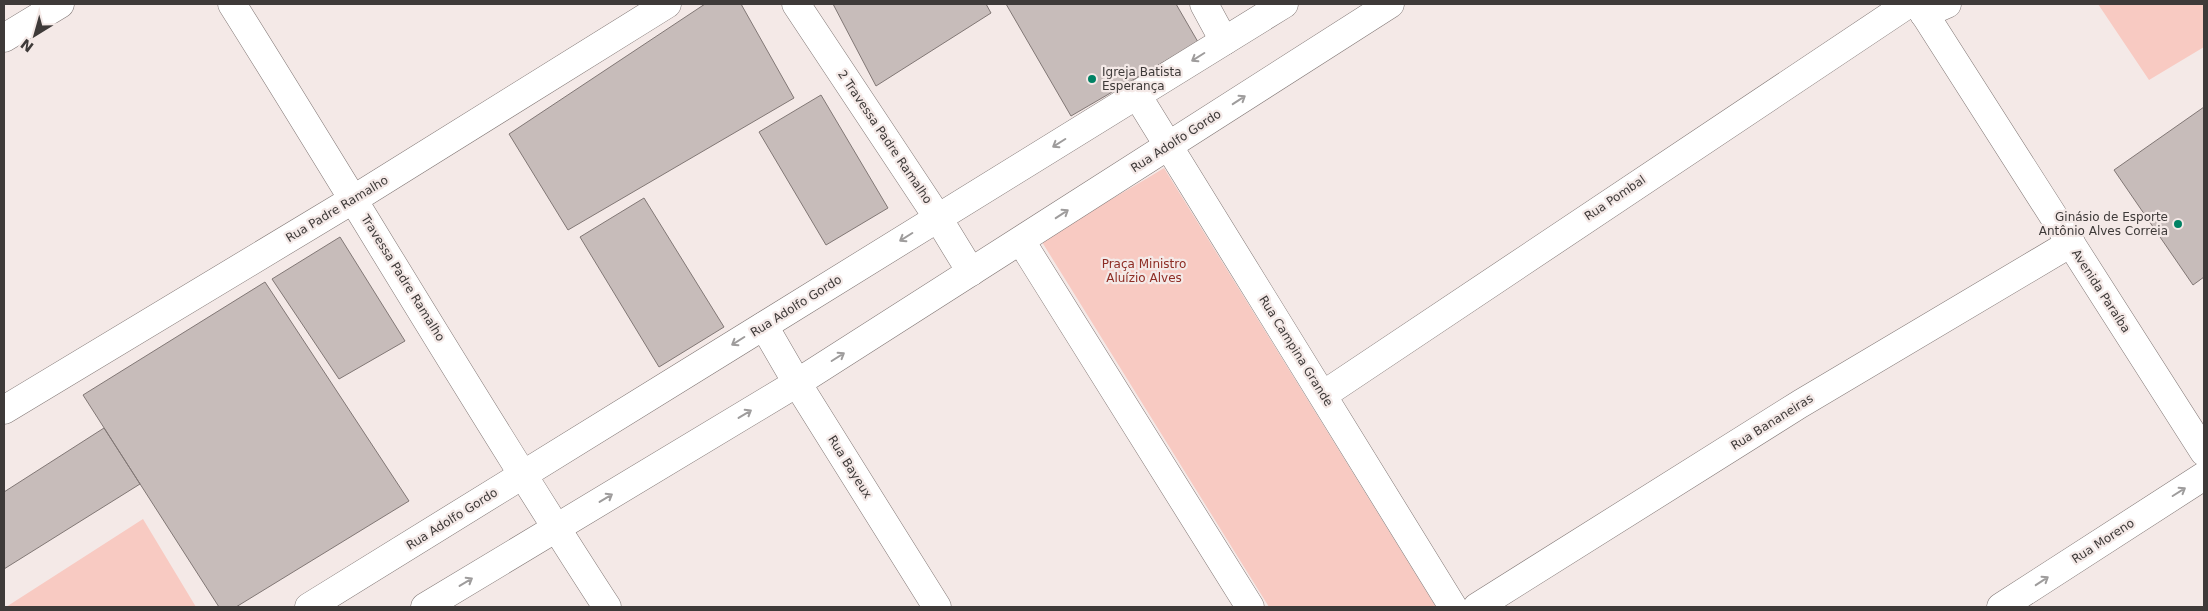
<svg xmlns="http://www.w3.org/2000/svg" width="2208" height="611" viewBox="0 0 2208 611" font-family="'DejaVu Sans',sans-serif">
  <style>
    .green { fill: #f8cac2 }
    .building { fill: #c7bcba; stroke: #817775 }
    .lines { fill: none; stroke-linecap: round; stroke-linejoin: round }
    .minor-casing { stroke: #817775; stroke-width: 29 }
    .major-casing { stroke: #817775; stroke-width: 29 }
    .minor { stroke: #fff; stroke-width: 28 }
    .major { stroke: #fff; stroke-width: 28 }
    .oneway { stroke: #9e9c9c }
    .poi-dot { fill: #008264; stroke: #f4e9e7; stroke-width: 2 }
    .labels { text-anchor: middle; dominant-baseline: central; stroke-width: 4.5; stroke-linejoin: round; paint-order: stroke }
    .poi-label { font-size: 12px; fill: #3e3a39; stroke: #f4e9e7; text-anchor: start }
    .street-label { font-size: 12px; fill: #3e3a39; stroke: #f4e9e7 }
    .park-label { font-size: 12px; fill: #8e2d24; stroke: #f4e9e7 }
  </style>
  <rect width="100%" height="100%" fill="#f4e9e7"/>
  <path class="green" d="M2098,4H2204V47L2149,80Z
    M1164,168L1436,607H1269L1042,242C1081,215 1124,193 1164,168Z
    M143,519L196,607H6Z"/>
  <path class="building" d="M705,4H741L794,98L568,230L509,134Z
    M833,4H986L991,13L876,86Z
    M1006,4H1176L1198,42L1071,116Z
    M821,95L888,208L826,245L759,132Z
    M2204,107V277L2193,285L2114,170Z
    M644,198L724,327L659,367L580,237Z
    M340,237L405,341L339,379L272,279Z
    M265,282L409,501L236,607H219L83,395Z
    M104,428L140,484L4,569V492Z"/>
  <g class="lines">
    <g class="minor-casing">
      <path id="minor" d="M232,4C358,204 478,409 607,607
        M796,4L938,218L971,272
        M1204,4L1224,41
        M1924,14L1947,4
        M4,38L60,4
        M1137,95L1453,607
        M1021,241L1250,607
        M764,326L797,383L937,607
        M1323,395L1908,4
        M4,410L354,199L667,4
        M1477,607L1800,404L2071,243
        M2001,607L2204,476"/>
    </g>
    <g class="major-casing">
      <path id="major" d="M1918,4L2204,452
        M309,607L1284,4
        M425,607L797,383L1390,4"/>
    </g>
    <use href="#minor" class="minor"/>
    <use href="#major" class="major"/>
  </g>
  <defs><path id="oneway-shaft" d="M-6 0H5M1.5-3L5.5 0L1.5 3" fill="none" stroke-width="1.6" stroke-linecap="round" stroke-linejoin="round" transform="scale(1.25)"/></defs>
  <g class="oneway">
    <use href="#oneway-shaft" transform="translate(1198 57) rotate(148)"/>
    <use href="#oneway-shaft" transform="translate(1239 100) rotate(-33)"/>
    <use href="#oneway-shaft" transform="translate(1059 143) rotate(148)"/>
    <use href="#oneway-shaft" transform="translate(1062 214) rotate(-33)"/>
    <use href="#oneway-shaft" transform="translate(906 237) rotate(148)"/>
    <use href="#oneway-shaft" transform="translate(738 341) rotate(148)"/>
    <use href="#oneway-shaft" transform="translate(838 357) rotate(-32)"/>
    <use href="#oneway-shaft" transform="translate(745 414) rotate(-31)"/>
    <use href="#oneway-shaft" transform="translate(2179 492) rotate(-32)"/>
    <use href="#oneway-shaft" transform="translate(606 498) rotate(-31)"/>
    <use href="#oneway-shaft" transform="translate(2042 581) rotate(-33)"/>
    <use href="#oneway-shaft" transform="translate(466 582) rotate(-31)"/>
  </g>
  <g class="poi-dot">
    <circle cx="1092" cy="79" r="5"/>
    <circle cx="2178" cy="224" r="5"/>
  </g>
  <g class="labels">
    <g class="poi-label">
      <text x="1102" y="72">Igreja Batista<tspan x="1102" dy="14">Esperança</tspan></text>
      <text x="2168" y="217" text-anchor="end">Ginásio de Esporte<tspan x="2168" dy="14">Antônio Alves Correia</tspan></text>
    </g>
    <g class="street-label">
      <text transform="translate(885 137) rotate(56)">2 Travessa Padre Ramalho</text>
      <text transform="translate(1176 141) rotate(-33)">Rua Adolfo Gordo</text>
      <text transform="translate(1615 198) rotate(-34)">Rua Pombal</text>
      <text transform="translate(337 209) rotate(-31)">Rua Padre Ramalho</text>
      <text transform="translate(403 278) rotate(58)">Travessa Padre Ramalho</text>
      <text transform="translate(2101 291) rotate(57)">Avenida Paraíba</text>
      <text transform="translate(796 306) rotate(-32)">Rua Adolfo Gordo</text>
      <text transform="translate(1296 351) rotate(58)">Rua Campina Grande</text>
      <text transform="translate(1772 422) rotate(-32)">Rua Bananeiras</text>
      <text transform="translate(850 467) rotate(58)">Rua Bayeux</text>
      <text transform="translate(452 519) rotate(-32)">Rua Adolfo Gordo</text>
      <text transform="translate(2103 541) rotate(-33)">Rua Moreno</text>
    </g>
    <g class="park-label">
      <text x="1144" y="264">Praça Ministro<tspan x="1144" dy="14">Aluízio Alves</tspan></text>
    </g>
  </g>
  <rect width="2208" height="611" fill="none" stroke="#3e3a39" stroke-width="10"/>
  <g transform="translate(35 35) rotate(217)" stroke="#f4e9e7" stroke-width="4" paint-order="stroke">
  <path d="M0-4L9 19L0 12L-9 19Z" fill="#3e3a39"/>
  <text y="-8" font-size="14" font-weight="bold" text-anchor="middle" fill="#3e3a39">N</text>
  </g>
</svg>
